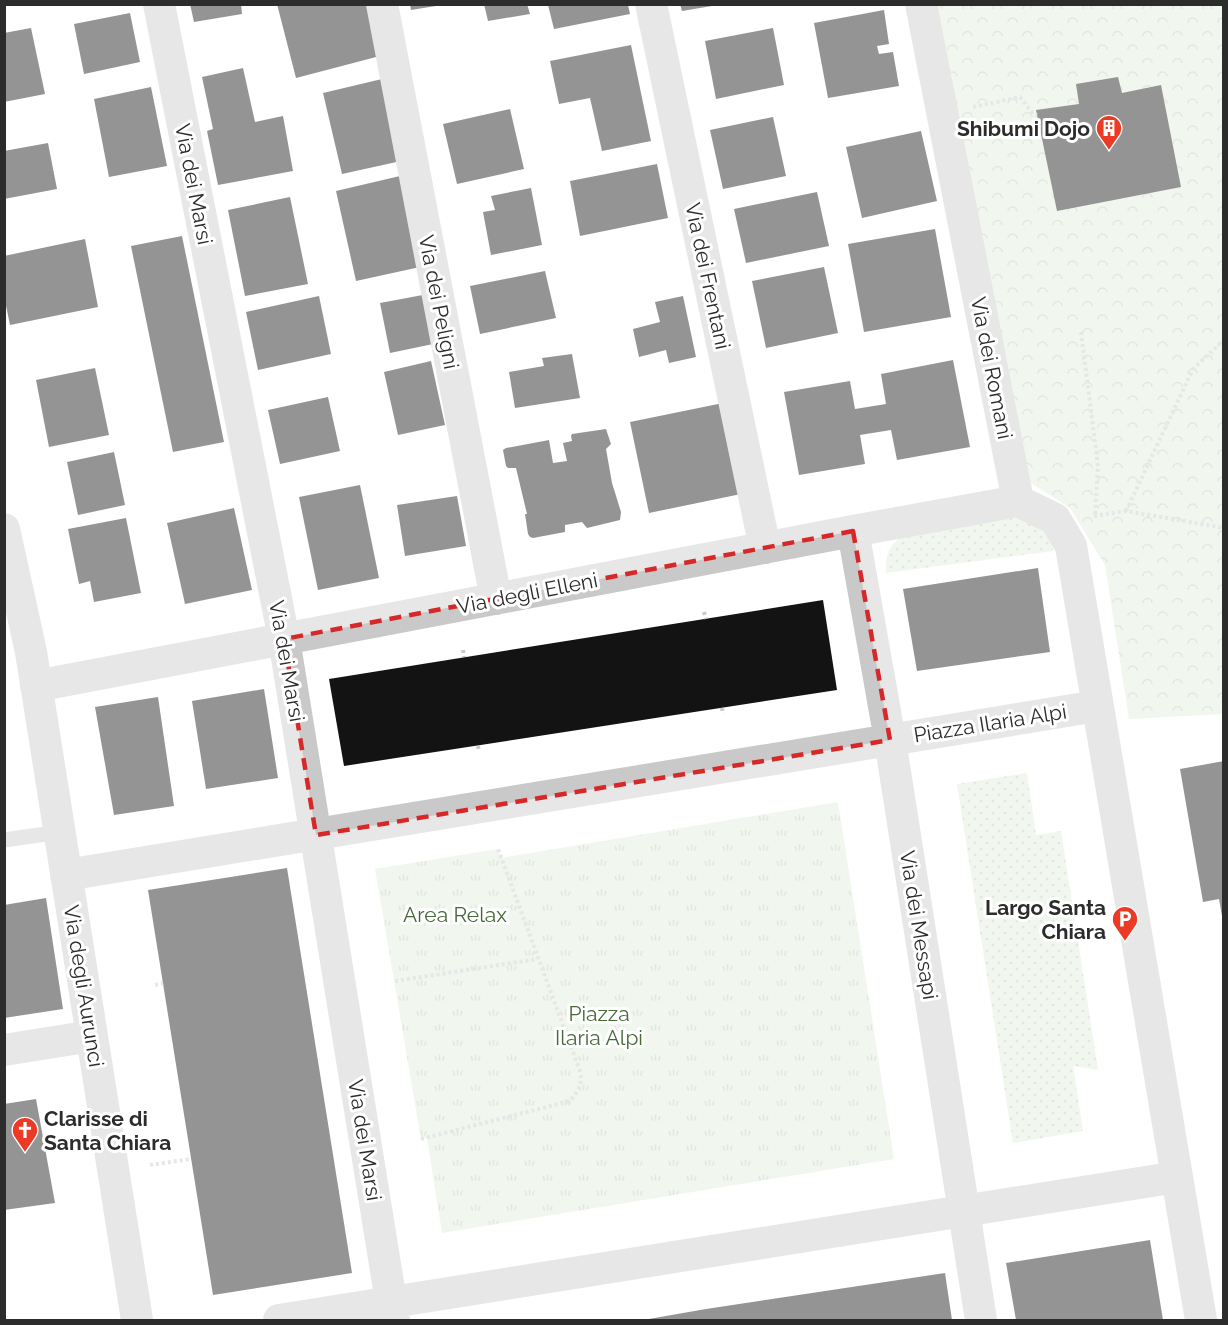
<svg xmlns="http://www.w3.org/2000/svg" width="1228" height="1325" viewBox="0 0 1228 1325" font-family="Raleway,sans-serif">
  <style>
    .grass { fill: url(#grass-dots) }
    .forest { fill: url(#forest-crowns) }
    .park { fill: url(#park-tufts) }
    .building { fill: #131313 }
    .lines { fill: none; stroke-linecap: round; stroke-linejoin: round }
    .path { stroke: #c9c9c9; stroke-width: 4; stroke-dasharray: 3 3; stroke-linecap: butt }
    .lane { stroke: #c9c9c9; stroke-width: 15 }
    .street { stroke: #c9c9c9; stroke-width: 32 }
    .marked { fill: none; stroke: #d62828; stroke-width: 4.5; stroke-dasharray: 12 8; stroke-linejoin: round }
    .labels { text-anchor: middle; dominant-baseline: central; stroke-width: 6; stroke-linejoin: round; paint-order: stroke }
    .poi-label { font-size: 21px; font-weight: bold; fill: #2c2c2c; stroke: #fff; text-anchor: end }
    .street-label { font-size: 21px; fill: #2c2c2c; stroke: #fff }
    .park-label { font-size: 21px; fill: #476939; stroke: #fff }
  </style>
  <defs>
    <pattern id="grass-dots" width="8" height="8" patternUnits="userSpaceOnUse" patternTransform="scale(1.5)"><rect width="8" height="8" fill="#dfebd9"/><path d="M2 2h.1M6 6h.1" fill="none" stroke="#c0caba" stroke-width="1.8" stroke-linecap="round"/></pattern>
    <pattern id="forest-crowns" width="20" height="18" patternUnits="userSpaceOnUse" patternTransform="scale(1.5)"><rect width="20" height="18" fill="#dfebd9"/><path d="M2 6a3 3 0 1 1 6 0M12 15a3 3 0 1 1 6 0" fill="none" stroke="#c0caba"/></pattern>
    <pattern id="park-tufts" width="24" height="20" patternUnits="userSpaceOnUse" patternTransform="scale(1.5)"><rect width="24" height="20" fill="#dfebd9"/><path d="M3 7l-1-3M5 7V3M7 7l1-3M15 17l-1-3M17 17v-4M19 17l1-3" fill="none" stroke="#c0caba"/></pattern>
  </defs>
  <rect width="100%" height="100%" fill="#fff"/>
  <path class="grass" d="M1023,511C1040,520 1050,531 1053,551L886,573C885,556 888,547 902,536Z
    M1027,773L1036,835L1061,831L1098,1070L1073,1066L1083,1131L1013,1143L957,784Z"/>
  <path class="forest" d="M929,5H1223V714L1129,719L1105,565L1070,508L1023,478Z"/>
  <path class="park" d="M838,802L894,1159L442,1233L427,1138L421,1139L375,869L498,849L501,858Z"/>
  <path class="building" d="M190,4H241L242,14L194,22Z
    M277,4H367L380,56L296,78Z
    M410,4H435L436,6L411,10Z
    M484,4H527L530,14L488,21Z
    M680,4H711L712,6L682,11Z
    M548,5H628L630,14L554,29Z
    M884,10L889,44L877,46L879,54L893,52L899,86L828,98L814,23Z
    M130,13L140,62L84,74L74,24Z
    M31,28L45,94L4,102V33Z
    M773,28L784,85L716,99L705,41Z
    M631,45L651,141L602,151L590,98L559,104L550,61Z
    M243,68L255,122L283,116L293,171L218,185L207,131L213,129L202,77Z
    M1118,77L1122,93L1161,85L1181,187L1057,211L1036,110L1079,104L1076,84Z
    M382,79L401,161L342,174L323,93Z
    M151,87L167,166L109,177L94,99Z
    M510,109L524,169L457,184L443,124Z
    M773,117L786,176L723,189L710,130Z
    M921,131L937,201L862,218L846,147Z
    M48,143L57,189L4,199V151Z
    M657,164L668,218L580,236L570,181Z
    M400,176L420,267L356,281L336,191Z
    M531,188L542,245L491,255L483,212L495,210L491,196Z
    M817,192L829,246L746,263L734,209Z
    M290,197L308,284L245,296L228,210Z
    M935,229L951,317L864,332L848,244Z
    M182,236L224,442L173,452L131,246Z
    M85,239L98,307L10,325L4,296V256Z
    M824,267L838,333L766,348L752,281Z
    M545,271L556,318L480,334L470,286Z
    M428,294L438,343L390,353L380,303Z
    M319,296L331,354L258,370L246,312Z
    M683,296L696,357L669,363L666,350L639,357L633,329L660,322L655,302Z
    M572,354L580,398L515,408L509,372L544,366L542,358Z
    M953,360L970,447L897,460L891,430L860,435L865,464L799,475L784,392L850,381L855,409L886,404L881,374Z
    M431,361L445,425L398,435L384,372Z
    M95,368L109,435L49,447L36,380Z
    M328,397L340,451L280,464L268,410Z
    M723,403L741,494L649,513L630,422Z
    M606,429L611,444L606,449L612,483L621,512L620,520L587,528L582,522L565,525V532L533,538L530,537L528,534L525,514H527L516,468H508L506,466L503,450L506,448L549,440L553,463L567,461L563,443L572,441L571,436L572,434Z
    M114,452L125,505L78,515L67,462Z
    M360,485L379,578L318,590L299,497Z
    M457,496L466,546L405,556L397,505Z
    M234,508L252,590L185,604L167,523Z
    M126,518L141,593L94,602L90,581L79,584L68,529Z
    M1038,568L1050,652L917,671L903,589Z
    M823,600L837,690L344,766L329,679Z
    M264,689L278,778L206,789L192,701Z
    M158,697L174,806L114,815L95,707Z
    M1224,761V916H1222L1219,899L1203,902L1180,769Z
    M287,868L352,1273L213,1295L148,890Z
    M46,898L63,1009L4,1018V905Z
    M36,1099L55,1203L4,1210V1104Z
    M1150,1240L1163,1320H1016L1006,1263Z
    M945,1273L952,1320H643L706,1309Z"/>
  <g class="lines">
    <path class="path" d="M973,107L1020,97L1033,114L1037,115
      M1081,332L1098,466L1095,516
      M1126,511L1193,369L1224,340
      M1094,516L1126,511L1224,528
      M704,612L706,619
      M463,650L464,657
      M722,708L723,714
      M478,746L479,751
      M395,981L538,959
      M155,985L163,983
      M421,1139L570,1101C578,1091 583,1084 580,1071L498,849
      M150,1165L191,1159"/>
    <path class="lane" d="M4,840L60,832"/>
    <path class="street" d="M159,4L284,639L394,1320
      M382,4L496,599
      M651,4L765,548
      M921,4L1018,501
      M1018,501L1055,519L1071,546L1201,1320
      M4,529L31,652L137,1320
      M853,531L890,740L981,1320
      M36,686L853,531L1018,501
      M66,875L1097,706
      M4,1050L92,1036
      M279,1320L1177,1177"/>
  </g>
  <path d="M0 0H1228V1325H0ZM853,531L890,740L316,835L284,639Z" fill="#fff" fill-opacity=".55" fill-rule="evenodd"/>
  <path class="marked" d="M853,531L890,740L316,835L284,639Z"/>
  <defs>
    <g id="building-pin" transform="scale(1.35)"><path d="M0 17L-7.5 6A9.5 9.5 0 1 1 7.5 6Z" fill="#eb3b27" stroke="#fff"/><path d="M-4-6H4V6H1V3H-1V6H-4ZM-2.5-4.3h1.7v1.8h-1.7ZM.8-4.3h1.7v1.8H.8ZM-2.5-1h1.7V.8h-1.7ZM.8-1h1.7V.8H.8Z" fill="#fff"/></g>
    <g id="parking-pin" transform="scale(1.35)"><path d="M0 17L-7.5 6A9.5 9.5 0 1 1 7.5 6Z" fill="#eb3b27" stroke="#fff"/><path d="M-3.5-5.5H1a3.5 3.5 0 0 1 0 7H-1V5.5H-3.5ZM-1-3.4V-.6H.8a1.4 1.4 0 0 0 0-2.8Z" fill="#fff"/></g>
    <g id="church-pin" transform="scale(1.35)"><path d="M0 17L-7.5 6A9.5 9.5 0 1 1 7.5 6Z" fill="#eb3b27" stroke="#fff"/><path d="M-1.2-6h2.4v3.5h3.3v2.4h-3.3V6h-2.4V-.1h-3.3v-2.4h3.3Z" fill="#fff"/></g>
  </defs>
  <g fill-rule="evenodd">
    <use href="#building-pin" x="1109" y="128"/>
    <use href="#parking-pin" x="1125" y="919"/>
    <use href="#church-pin" x="25" y="1130"/>
  </g>
  <g class="labels">
    <g class="poi-label">
      <text x="1090" y="128">Shibumi Dojo</text>
      <text x="1106" y="907">Largo Santa<tspan x="1106" dy="24">Chiara</tspan></text>
      <text x="44" y="1118" text-anchor="start">Clarisse di<tspan x="44" dy="24">Santa Chiara</tspan></text>
    </g>
    <g class="street-label">
      <text transform="translate(194 184) rotate(79)">Via dei Marsi</text>
      <text transform="translate(708 276) rotate(78)">Via dei Frentani</text>
      <text transform="translate(439 302) rotate(79)">Via dei Peligni</text>
      <text transform="translate(992 368) rotate(79)">Via dei Romani</text>
      <text transform="translate(527 593) rotate(-11)">Via degli Elleni</text>
      <text transform="translate(287 661) rotate(80)">Via dei Marsi</text>
      <text transform="translate(990 723) rotate(-9)">Piazza Ilaria Alpi</text>
      <text transform="translate(919 925) rotate(81)">Via dei Messapi</text>
      <text transform="translate(84 986) rotate(81)">Via degli Aurunci</text>
      <text transform="translate(365 1140) rotate(81)">Via dei Marsi</text>
    </g>
    <g class="park-label">
      <text x="455" y="914">Area Relax</text>
      <text x="599" y="1013">Piazza<tspan x="599" dy="24">Ilaria Alpi</tspan></text>
    </g>
  </g>
  <rect width="1228" height="1325" fill="none" stroke="#2c2c2c" stroke-width="12"/>
</svg>
